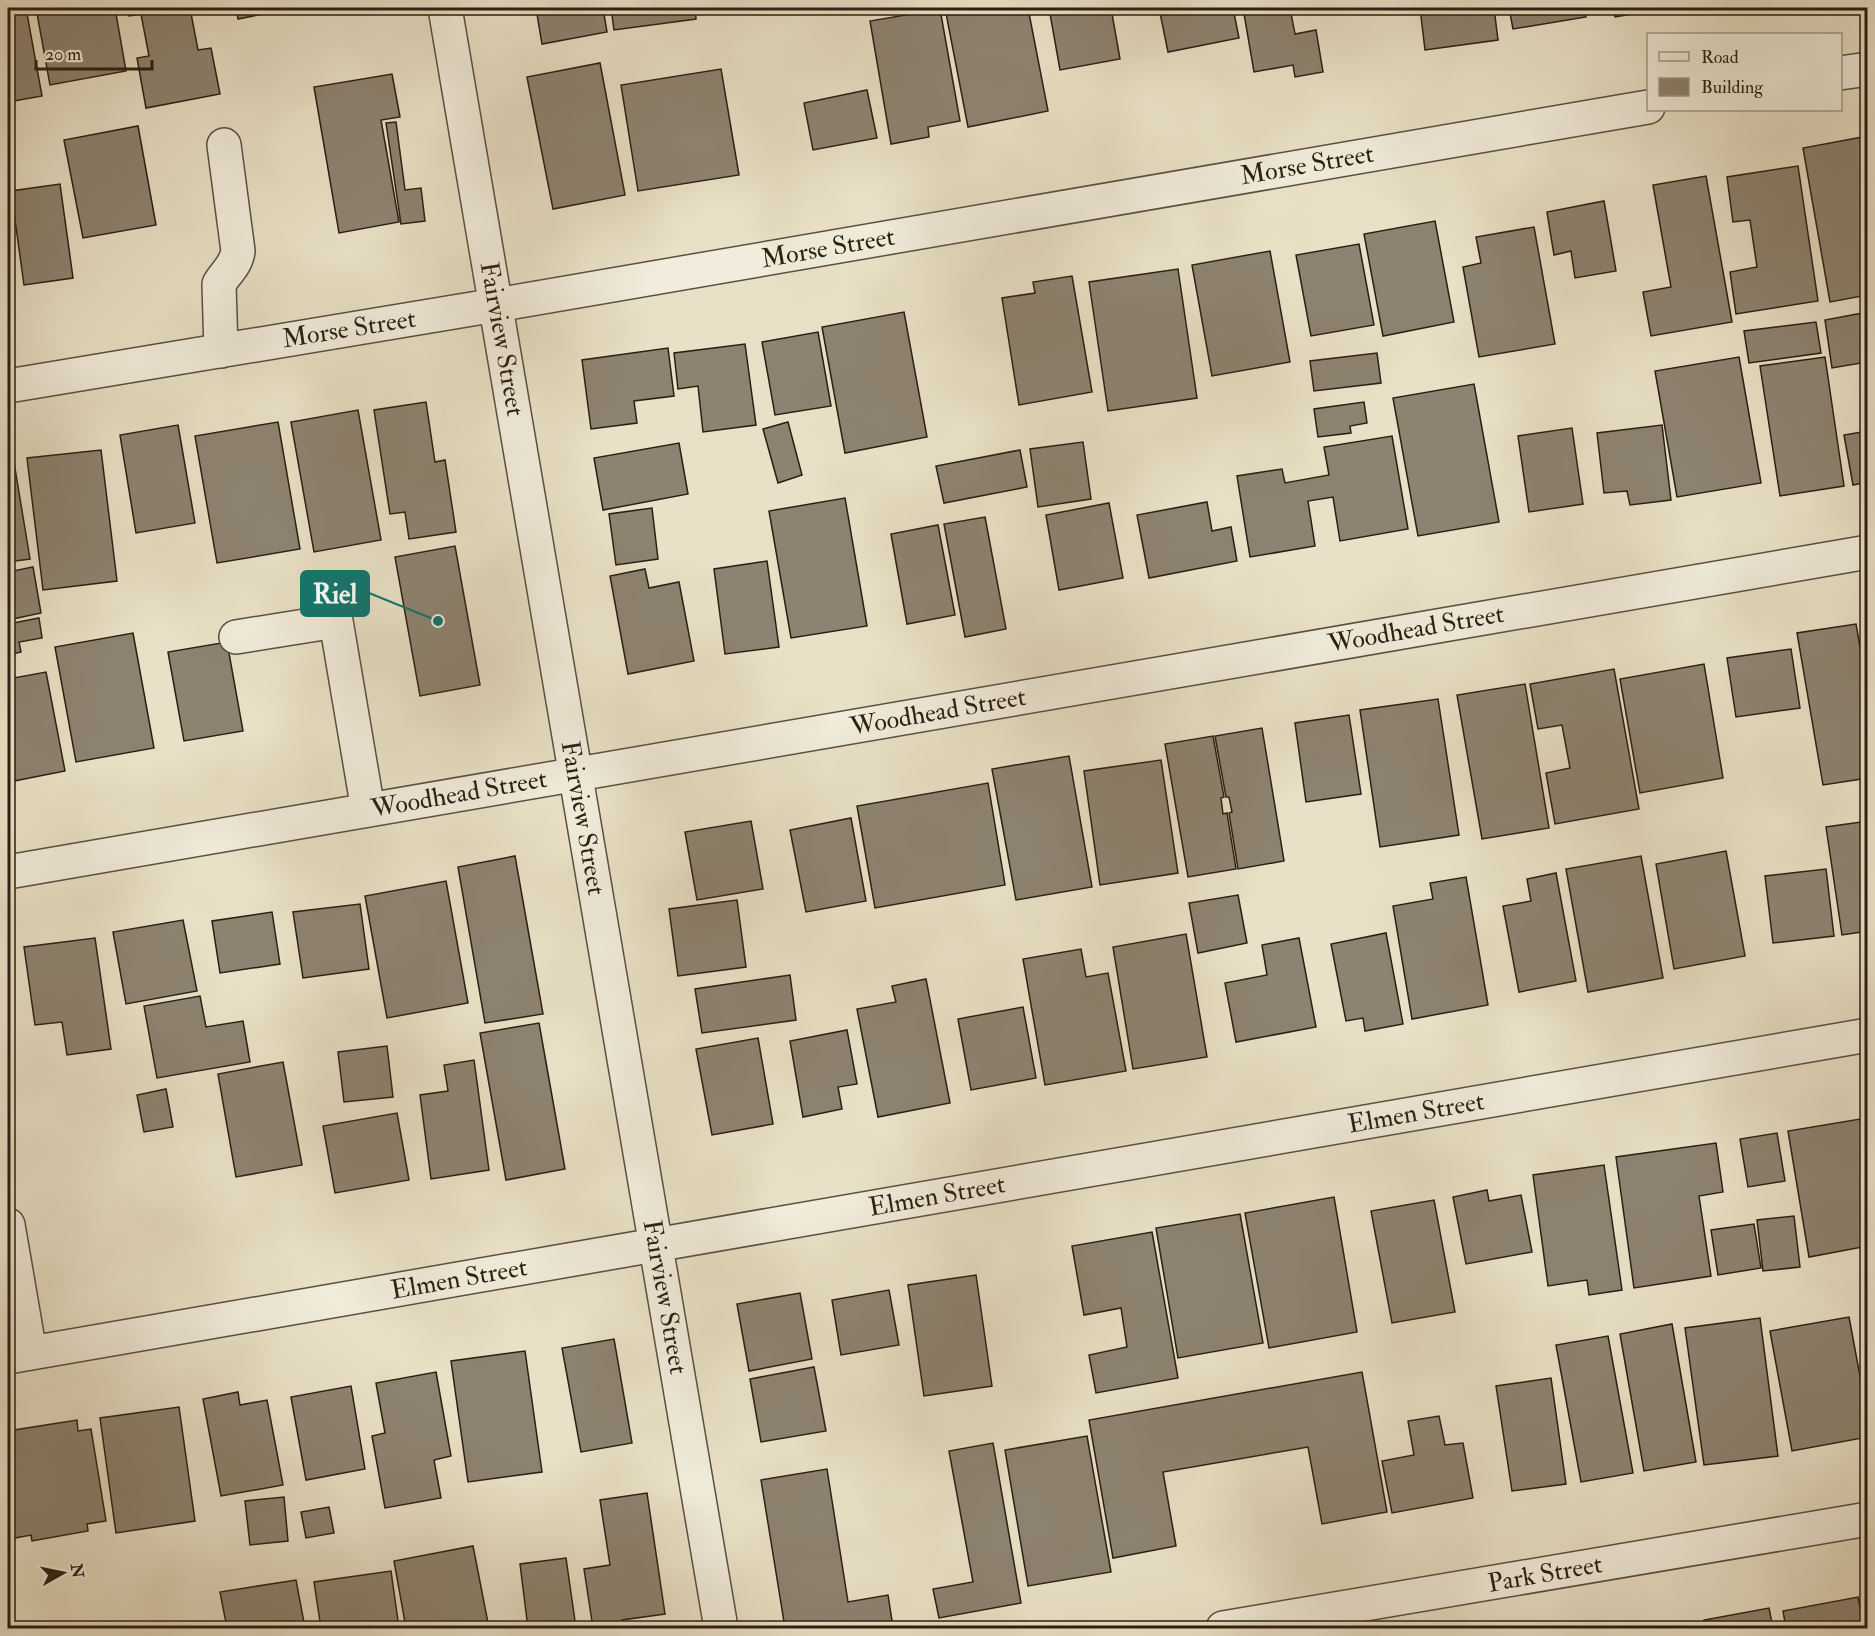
<svg xmlns="http://www.w3.org/2000/svg" width="1875" height="1636" viewBox="0 0 1875 1636" font-family="'IM FELL Double Pica',serif">
  <style>
    .building { fill: #8d8371; stroke: #2a1e13; stroke-width: 1.5 }
    .lines { fill: none; stroke-linecap: round; stroke-linejoin: round }
    .minor-casing { stroke: #5a4f40; stroke-width: 36 }
    .minor { stroke: #f1ecdb; stroke-width: 33 }
    .labels { text-anchor: middle; dominant-baseline: central; stroke-width: 4.5; stroke-linejoin: round; paint-order: stroke }
    .street-label { font-size: 26px; fill: #2a1e13; stroke: #f1ecdb }
    .leader { fill: none; stroke: #0f766e; stroke-width: 2 }
    .callout-dot { fill: #0f766e; stroke: #f1ecdb; stroke-width: 2 }
    .callout { fill: #0f766e; stroke: #0f766e; stroke-width: 2 }
    .callout-label { font-size: 27px; text-anchor: middle; font-weight: bold; fill: #fff }
  </style>
  <rect width="100%" height="100%" fill="#e9e1c7"/>
  <filter id="stains"><feTurbulence type="fractalNoise" baseFrequency=".00333" numOctaves="4"/><feColorMatrix values="0 0 0 0 .2 0 0 0 0 .09 0 0 0 0 .02 0 0 0 .5 -.17"/></filter>
  <radialGradient id="worn" r=".72"><stop offset=".6" stop-color="#630" stop-opacity="0"/><stop offset="1" stop-color="#630" stop-opacity=".3"/></radialGradient>
  <path class="building" d="M8,8H26L42,96L8,102Z
    M36,8H115L126,71L50,85Z
    M128,8H190L198,50L211,48L220,94L146,108L137,58L149,56L141,14L129,16Z
    M236,8H294L238,19Z
    M536,8H603L607,32L542,44Z
    M611,8H695L696,19L614,30Z
    M945,8H1028L1048,111L968,127Z
    M1049,8H1111L1120,59L1060,70Z
    M1159,8H1233L1239,38L1168,52Z
    M1243,8H1290L1295,34L1316,30L1323,72L1295,77L1293,65L1254,72Z
    M1420,8H1494L1498,40L1425,50Z
    M1509,8H1584L1586,17L1513,29Z
    M1613,8H1668L1615,17Z
    M940,9L960,121L928,127L929,137L891,144L870,21Z
    M600,63L625,195L553,209L527,77Z
    M721,69L739,175L638,191L621,85Z
    M392,74L400,117L381,120L399,222L339,233L314,87Z
    M867,90L877,138L813,150L804,103Z
    M396,122L405,190L421,188L425,221L401,224L386,123Z
    M138,126L156,225L83,238L64,140Z
    M1868,136V295L1830,302L1803,148Z
    M1798,166L1818,301L1736,314L1730,272L1757,267L1750,220L1733,222L1727,177Z
    M1706,176L1732,322L1651,336L1643,292L1671,287L1653,185Z
    M60,184L73,278L24,285L11,191Z
    M1604,201L1616,271L1575,278L1571,251L1554,255L1547,212Z
    M1435,221L1454,322L1383,336L1364,234Z
    M1534,227L1555,344L1479,357L1463,267L1481,263L1476,237Z
    M1359,244L1374,325L1311,336L1296,255Z
    M1270,251L1290,362L1212,376L1192,265Z
    M1178,269L1197,398L1108,411L1089,282Z
    M1072,276L1092,392L1019,405L1002,298L1035,293L1033,282Z
    M904,312L927,437L845,453L822,327Z
    M1868,312V364L1867,362L1832,368L1825,320Z
    M1816,322L1821,353L1749,363L1744,331Z
    M818,332L831,406L775,415L762,342Z
    M745,344L756,425L703,432L698,386L678,389L674,353Z
    M668,348L674,396L634,401L637,423L591,429L582,360Z
    M1377,353L1381,383L1314,391L1310,361Z
    M1739,357L1761,483L1677,497L1655,371Z
    M1825,357L1844,486L1780,496L1760,366Z
    M1474,384L1499,522L1418,536L1393,398Z
    M426,402L435,462L445,460L456,532L409,539L405,512L390,514L374,410Z
    M1364,402L1367,423L1350,426L1351,433L1318,437L1314,409Z
    M358,410L381,540L314,552L291,422Z
    M278,422L300,549L217,563L195,436Z
    M788,422L802,475L778,483L763,429Z
    M178,425L195,523L136,533L120,435Z
    M1662,425L1671,500L1630,505L1627,491L1604,493L1597,433Z
    M1572,428L1583,504L1529,512L1518,436Z
    M1868,431V482L1853,485L1844,435Z
    M1392,436L1408,529L1340,541L1333,497L1308,501L1315,546L1250,557L1237,476L1282,469L1285,483L1329,475L1324,447Z
    M1083,442L1091,499L1038,507L1030,449Z
    M679,443L688,494L603,510L594,458Z
    M101,450L117,581L43,590L27,458Z
    M1020,450L1027,487L944,503L936,466Z
    M13,456L30,559L8,562V457Z
    M845,498L867,626L791,638L769,511Z
    M1207,502L1212,531L1231,527L1237,561L1149,578L1137,515Z
    M1109,503L1123,578L1059,590L1046,515Z
    M652,508L658,559L616,565L609,514Z
    M985,517L1006,629L965,637L944,524Z
    M938,525L955,615L907,624L891,534Z
    M455,546L480,685L420,696L395,557Z
    M767,561L779,647L725,654L714,569Z
    M33,567L41,613L8,620V572Z
    M645,569L649,588L679,582L694,661L628,674L610,576Z
    M39,618L42,638L19,642L21,652L8,655V624Z
    M1856,624L1868,692V778L1823,785L1797,633Z
    M133,633L154,748L76,762L55,647Z
    M227,642L243,731L184,741L168,652Z
    M1791,649L1800,708L1736,717L1727,658Z
    M1704,664L1723,778L1640,793L1620,679Z
    M1614,669L1639,809L1555,824L1546,773L1570,768L1562,725L1538,729L1530,684Z
    M46,672L65,771L9,782L8,679Z
    M1525,684L1549,828L1482,839L1457,695Z
    M1438,699L1459,835L1380,847L1360,710Z
    M1349,715L1361,794L1306,802L1295,723Z
    M1262,728L1284,861L1238,869L1229,813L1232,812L1229,797H1226L1215,736Z
    M1213,736L1224,797L1221,798L1223,814L1227,813L1236,869L1188,877L1165,744Z
    M1069,756L1092,887L1016,900L992,769Z
    M1161,760L1178,873L1100,885L1084,771Z
    M988,783L1005,885L875,908L857,806Z
    M851,818L866,901L806,912L790,830Z
    M751,821L763,889L697,900L685,832Z
    M1868,821V931L1842,935L1826,827Z
    M1726,851L1745,956L1674,969L1656,864Z
    M515,856L543,1014L485,1023L458,867Z
    M1641,856L1663,978L1588,992L1566,869Z
    M1826,869L1834,936L1773,943L1765,876Z
    M1556,873L1576,981L1519,992L1503,906L1531,901L1527,879Z
    M1466,877L1488,1005L1412,1019L1393,906L1433,899L1430,883Z
    M446,881L468,1003L387,1018L365,896Z
    M1238,895L1247,943L1198,953L1189,903Z
    M737,900L746,967L678,976L669,909Z
    M360,904L369,969L303,978L293,912Z
    M272,912L280,964L220,973L212,921Z
    M183,920L197,991L126,1004L113,932Z
    M1386,933L1403,1024L1365,1031L1363,1018L1346,1021L1331,944Z
    M1186,934L1207,1057L1133,1069L1113,947Z
    M95,938L111,1049L67,1055L62,1022L35,1025L24,947Z
    M1299,938L1316,1027L1236,1042L1225,983L1267,975L1262,945Z
    M1081,949L1086,977L1108,973L1126,1071L1045,1085L1023,959Z
    M790,975L796,1020L702,1033L695,989Z
    M926,979L950,1103L878,1117L857,1009L896,1002L892,986Z
    M200,996L206,1027L243,1021L250,1062L157,1078L144,1006Z
    M1023,1007L1036,1078L971,1090L958,1019Z
    M539,1023L565,1169L506,1180L480,1033Z
    M847,1030L857,1084L838,1087L842,1109L803,1117L790,1041Z
    M758,1038L773,1124L712,1135L696,1049Z
    M387,1046L393,1097L344,1102L338,1052Z
    M474,1060L489,1170L431,1179L420,1095L448,1091L444,1065Z
    M283,1062L302,1165L236,1177L218,1074Z
    M166,1089L173,1127L144,1132L137,1095Z
    M397,1113L409,1180L335,1193L323,1126Z
    M1866,1118L1868,1128V1246L1809,1257L1788,1131Z
    M1777,1133L1785,1181L1748,1187L1740,1139Z
    M1716,1143L1723,1192L1699,1196L1711,1276L1634,1288L1616,1157Z
    M1604,1165L1622,1290L1589,1295L1587,1280L1548,1286L1533,1175Z
    M1487,1190L1489,1201L1521,1195L1532,1252L1466,1264L1453,1197Z
    M1334,1197L1357,1332L1269,1348L1245,1213Z
    M1434,1200L1455,1312L1392,1323L1371,1211Z
    M1240,1214L1263,1343L1178,1358L1156,1228Z
    M1794,1216L1800,1267L1763,1271L1757,1220Z
    M1754,1224L1761,1268L1718,1275L1711,1230Z
    M1152,1232L1178,1378L1096,1393L1089,1355L1127,1347L1121,1308L1084,1315L1072,1246Z
    M976,1275L992,1386L924,1396L908,1285Z
    M889,1290L899,1345L841,1355L832,1300Z
    M800,1293L812,1359L749,1371L737,1304Z
    M1849,1317L1868,1419V1437L1792,1451L1770,1331Z
    M1760,1318L1778,1456L1704,1465L1685,1328Z
    M1672,1324L1696,1462L1644,1471L1620,1334Z
    M1608,1336L1633,1473L1581,1482L1556,1345Z
    M614,1339L632,1443L581,1452L562,1348Z
    M525,1351L542,1472L468,1482L451,1361Z
    M814,1367L826,1431L761,1442L750,1379Z
    M436,1372L451,1456L434,1460L441,1498L385,1508L372,1436L385,1433L376,1383Z
    M1362,1372L1387,1512L1322,1524L1308,1447L1163,1472L1176,1546L1113,1558L1089,1420Z
    M1551,1378L1566,1484L1512,1491L1496,1386Z
    M351,1386L365,1469L306,1480L291,1397Z
    M238,1392L240,1405L267,1400L283,1485L221,1496L203,1399Z
    M179,1407L195,1521L116,1533L100,1418Z
    M1439,1416L1445,1445L1463,1443L1473,1498L1392,1513L1382,1461L1414,1455L1408,1421Z
    M77,1420L78,1431L91,1429L106,1521L87,1524L88,1531L32,1541L31,1535L9,1539L8,1431Z
    M1087,1436L1111,1572L1028,1586L1005,1450Z
    M993,1443L1021,1603L939,1618L933,1589L973,1582L949,1451Z
    M827,1469L848,1602L888,1595L893,1627L785,1628L761,1480Z
    M647,1493L665,1614L622,1620L623,1628H593L584,1569L610,1565L600,1500Z
    M284,1497L288,1541L250,1545L245,1501Z
    M329,1507L334,1533L306,1538L301,1512Z
    M473,1546L489,1628H406L394,1561Z
    M566,1558L576,1628H528L520,1564Z
    M391,1571L399,1628H321L314,1582Z
    M296,1580L305,1628H227L220,1592Z
    M1858,1597L1864,1628H1786L1783,1611Z
    M1769,1608L1773,1628H1706L1704,1620Z"/>
  <g class="lines">
    <g class="minor-casing">
      <path id="minor" d="M445,8L721,1628
        M1840,73L1868,69
        M221,351L219,284C226,272 236,266 238,251L224,145
        M8,386L496,305L1648,107
        M236,637L336,621L368,810
        M8,872L1868,552
        M8,1225L30,1353
        M8,1357L1868,1035
        M1223,1628L1868,1519"/>
    </g>
    <use href="#minor" class="minor"/>
  </g>
  <g class="labels">
    <g class="street-label">
      <text transform="translate(1307 165) rotate(-10)">Morse Street</text>
      <text transform="translate(828 248) rotate(-10)">Morse Street</text>
      <text transform="translate(349 329) rotate(-9)">Morse Street</text>
      <text transform="translate(502 339) rotate(80)">Fairview Street</text>
      <text transform="translate(1416 629) rotate(-10)">Woodhead Street</text>
      <text transform="translate(938 712) rotate(-10)">Woodhead Street</text>
      <text transform="translate(459 794) rotate(-10)">Woodhead Street</text>
      <text transform="translate(583 818) rotate(80)">Fairview Street</text>
      <text transform="translate(1416 1113) rotate(-10)">Elmen Street</text>
      <text transform="translate(937 1196) rotate(-10)">Elmen Street</text>
      <text transform="translate(459 1279) rotate(-10)">Elmen Street</text>
      <text transform="translate(665 1297) rotate(80)">Fairview Street</text>
      <text transform="translate(1545 1574) rotate(-10)">Park Street</text>
    </g>
  </g>
  <path class="leader" d="M438 621L369 593"/>
  <circle class="callout-dot" cx="438" cy="621" r="6"/>
  <rect class="callout" x="301" y="571" width="68" height="45" rx="6"/>
  <g class="callout-label">
    <text x="335" y="603">Riel</text>
  </g>
  <rect width="1875" height="1636" fill="none" stroke="#e9e1c7" stroke-width="30"/>
  <rect x="9" y="9" width="1857" height="1618" fill="none" stroke="#2a1e13" stroke-width="3"/>
  <rect x="15" y="15" width="1845" height="1606" fill="none" stroke="#2a1e13" stroke-width="1.5"/>
  <rect x="1647" y="33" width="195" height="78" fill="#f1ecdb" stroke="#a19a8b" stroke-width="1.5"/>
  <rect x="1659" y="52" width="30" height="9" fill="#f1ecdb" stroke="#a19a8b" stroke-width="1.5"/>
  <text x="1701" y="63" font-size="18" fill="#2a1e13">Road</text>
  <rect x="1659" y="78" width="30" height="18" fill="#8d8371" stroke="#a19a8b" stroke-width="1.5"/>
  <text x="1701" y="93" font-size="18" fill="#2a1e13">Building</text>
  <g transform="translate(63 1573) rotate(81)" stroke="#f1ecdb" stroke-width="4.5" paint-order="stroke">
  <path d="M0-4.5L10 22L0 15L-10 22Z" fill="#2a1e13"/>
  <text y="-9" font-size="16" font-weight="bold" text-anchor="middle" fill="#2a1e13">N</text>
  </g>
  <path d="M36 60v9h116v-9" fill="none" stroke="#2a1e13" stroke-width="3"/>
  <text x="45" y="60" font-size="18" fill="#2a1e13" stroke="#f1ecdb" stroke-width="4.5" paint-order="stroke">20 m</text>
  <rect width="100%" height="100%" filter="url(#stains)"/>
  <rect width="100%" height="100%" fill="url(#worn)"/>
</svg>
